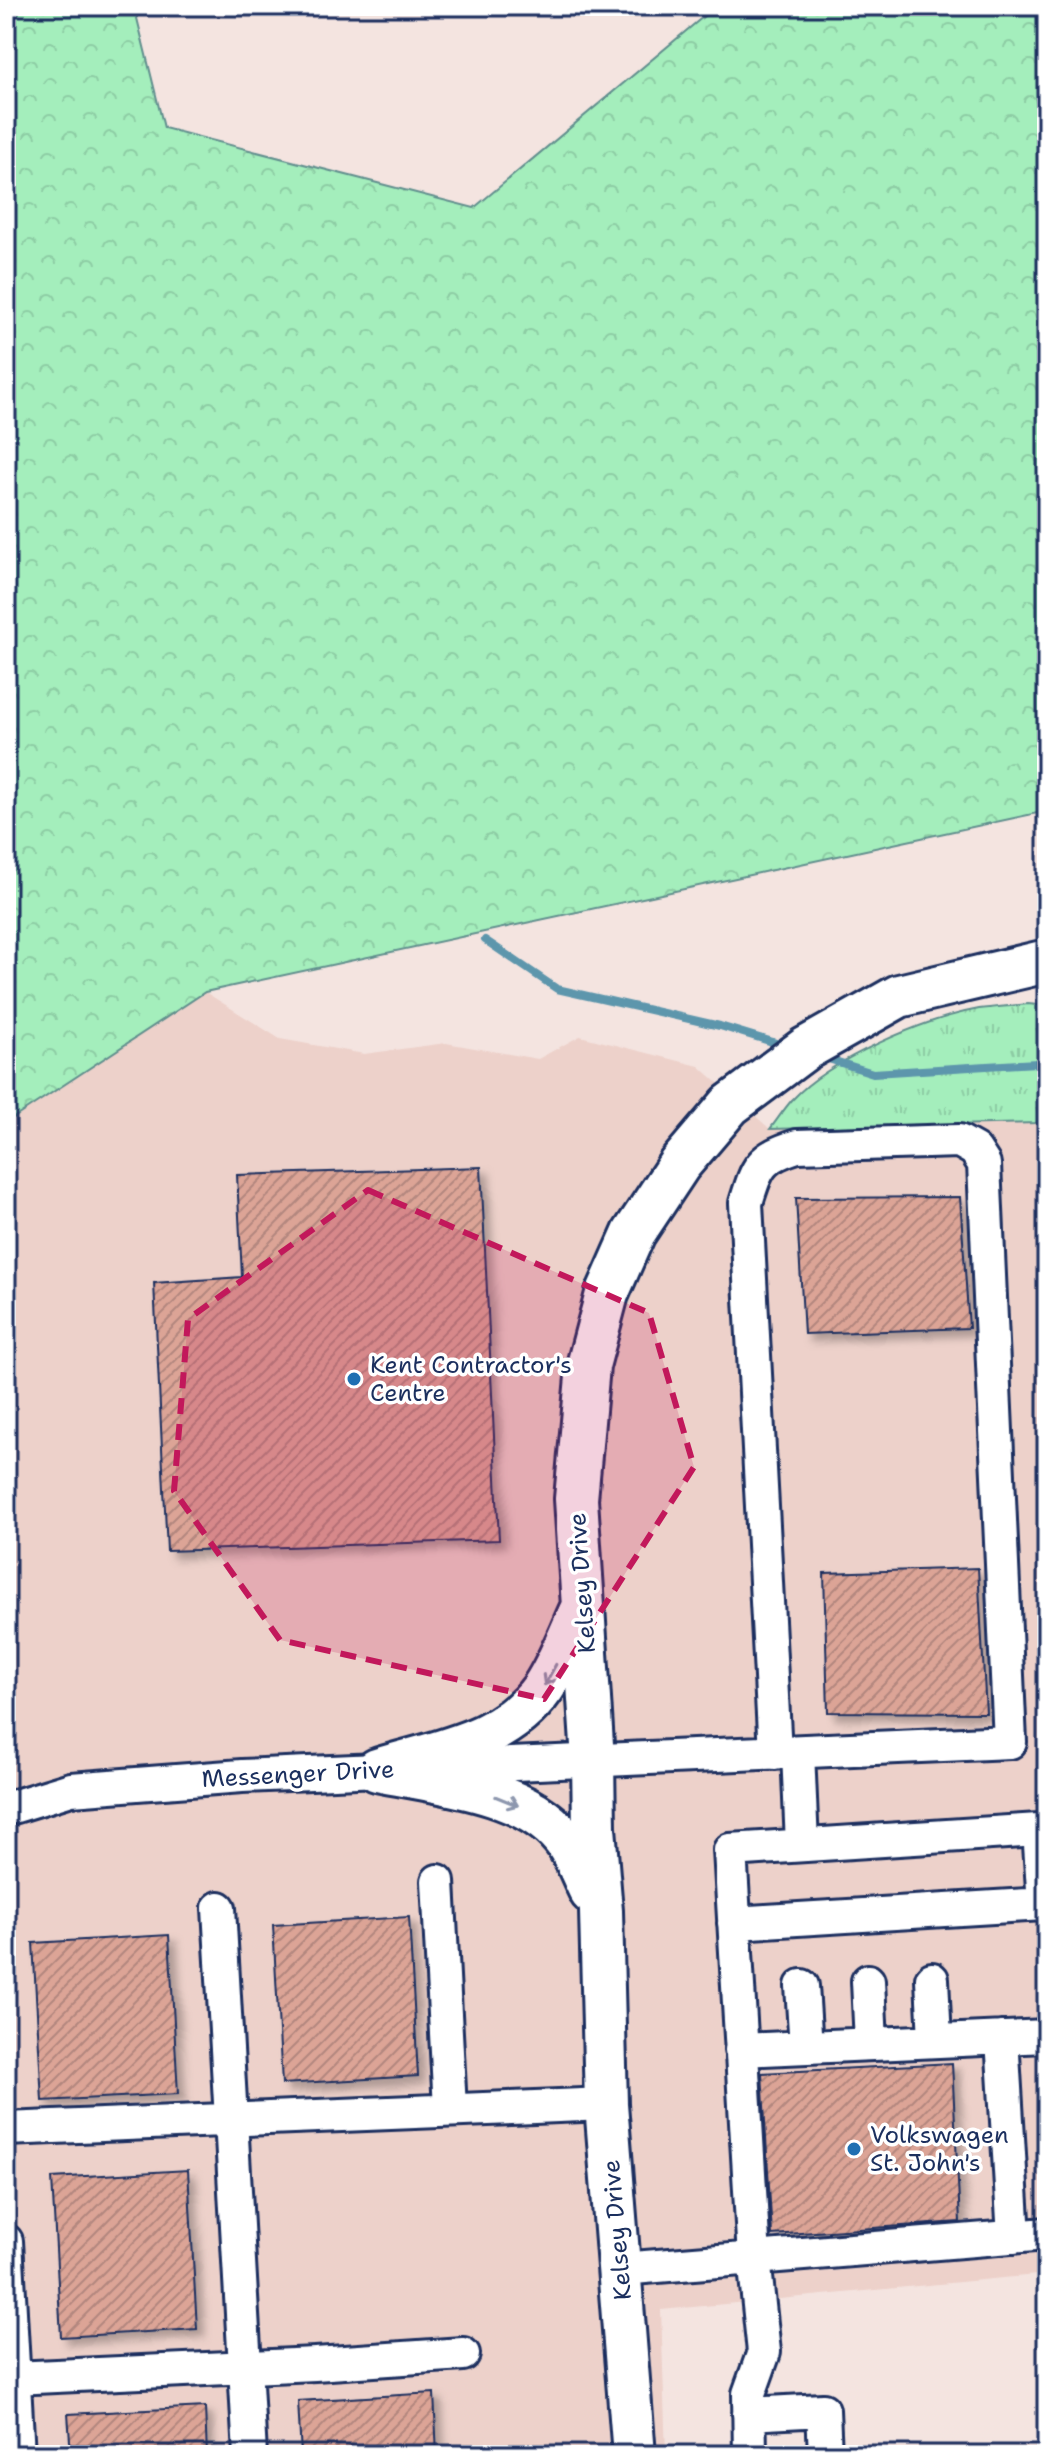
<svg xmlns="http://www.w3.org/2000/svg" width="1053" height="2461" viewBox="0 0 1053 2461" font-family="'Shantell Sans',sans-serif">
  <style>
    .built { fill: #edd1ca }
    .grass { fill: url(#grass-tufts); stroke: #608e8d; stroke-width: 2 }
    .forest { fill: url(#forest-crowns); stroke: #608e8d; stroke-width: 2 }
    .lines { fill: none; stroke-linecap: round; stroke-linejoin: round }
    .stream { stroke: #5d96ac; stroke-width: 8 }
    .building { fill: url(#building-hatch); stroke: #1b2f5e; stroke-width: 2; filter: url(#shadow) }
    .minor-casing { stroke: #1b2f5e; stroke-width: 38 }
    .major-casing { stroke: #1b2f5e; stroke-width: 48 }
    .minor { stroke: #fff; stroke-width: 32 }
    .major { stroke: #fff; stroke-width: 42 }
    .oneway { stroke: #8d97ae }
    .marked { fill: #c2185b; fill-opacity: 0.2; stroke: #c2185b; stroke-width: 6; stroke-dasharray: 16 10; stroke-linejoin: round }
    .poi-dot { fill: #1f6fb2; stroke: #fff; stroke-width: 3 }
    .labels { text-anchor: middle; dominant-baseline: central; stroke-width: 7; stroke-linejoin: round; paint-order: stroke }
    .poi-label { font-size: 24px; fill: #1b2f5e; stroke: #fff; text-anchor: start }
    .street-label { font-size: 24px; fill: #1b2f5e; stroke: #fff }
  </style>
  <defs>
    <pattern id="grass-tufts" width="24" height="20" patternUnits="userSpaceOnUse" patternTransform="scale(2)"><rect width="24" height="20" fill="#a4eebc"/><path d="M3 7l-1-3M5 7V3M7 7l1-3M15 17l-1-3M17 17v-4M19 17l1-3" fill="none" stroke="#8dcca4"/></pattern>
    <pattern id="forest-crowns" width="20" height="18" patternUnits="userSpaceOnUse" patternTransform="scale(2)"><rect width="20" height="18" fill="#a4eebc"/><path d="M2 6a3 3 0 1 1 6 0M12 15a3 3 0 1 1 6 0" fill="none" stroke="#8dcca4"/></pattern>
    <pattern id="building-hatch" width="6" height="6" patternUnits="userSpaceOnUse" patternTransform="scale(2)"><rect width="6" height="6" fill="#dca496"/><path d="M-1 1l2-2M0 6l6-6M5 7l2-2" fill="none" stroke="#b2867e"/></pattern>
    <filter id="shadow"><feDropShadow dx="7" dy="7" stdDeviation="4" flood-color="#0004"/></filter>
  </defs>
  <rect width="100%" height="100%" fill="#f4e4e0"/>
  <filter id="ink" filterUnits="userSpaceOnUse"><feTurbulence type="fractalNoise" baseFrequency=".0125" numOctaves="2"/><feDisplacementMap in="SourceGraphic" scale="16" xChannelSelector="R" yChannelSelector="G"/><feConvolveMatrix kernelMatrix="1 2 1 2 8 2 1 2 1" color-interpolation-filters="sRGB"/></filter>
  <g filter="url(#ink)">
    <path class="built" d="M205,992L280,1039L364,1054L446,1043L538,1059L580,1036L699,1066L770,1129L1039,1123L1047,1148V2274L661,2310L666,2455H6V1123Z"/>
    <path class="grass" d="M1028,1004L1047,1006V1120L1039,1123L770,1129C777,1120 784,1109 792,1100C830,1059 924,1019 979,1009C995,1007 1012,1006 1028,1004Z"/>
    <path class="forest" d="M6,6H134L164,128L474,208L716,6H1047V811L205,992L6,1123Z"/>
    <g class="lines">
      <path class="stream" d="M485,940L557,989L720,1026L786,1046
        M822,1057L873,1073L1037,1063"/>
    </g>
    <path class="building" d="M481,1167L499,1540L167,1551L154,1283L242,1277L237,1175Z
      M960,1197L969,1328L804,1334L796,1198Z
      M978,1568L986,1713L828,1712L824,1573Z
      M409,1917L418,2076L282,2084L273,1925Z
      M169,1935L178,2094L42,2101L33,1943Z
      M952,2063L960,2222L772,2235L762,2073Z
      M188,2170L197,2329L61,2337L52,2178Z
      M434,2393L437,2455H301L298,2401Z
      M205,2407L207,2455H71L68,2414Z"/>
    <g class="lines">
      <g class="minor-casing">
        <path id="minor" d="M798,1752L802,1845
          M6,1809L71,1789L242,1776L1010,1742L984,1164L975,1150L959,1141L797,1146C759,1158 757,1167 746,1203L775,1753
          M438,1881L450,2109
          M219,1908L250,2455
          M734,1923L1044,1904L1039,1830L730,1850L754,2258L764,2352L749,2394L750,2455
          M932,1979L935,2040
          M868,1981L871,2043
          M802,1986L806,2047
          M1002,2038L1014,2237
          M741,2050L1047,2036
          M6,2129L606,2104
          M6,2241L18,2455
          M621,2269L1047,2234
          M13,2378L315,2364L463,2354
          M749,2414L823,2410L825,2455"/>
      </g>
      <g class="major-casing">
        <path id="major" d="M380,1769C439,1751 505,1742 543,1688C559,1664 569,1636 581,1610
          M377,1770C434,1782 523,1789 562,1837C575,1852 582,1875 591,1892
          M634,2455L606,2104L601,1911L594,1828L593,1760L576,1499L588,1366L607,1294L634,1233L679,1165L730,1105L805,1049L899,996L1047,961"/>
      </g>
      <use href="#minor" class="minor"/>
      <use href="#major" class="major"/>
    </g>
    <defs><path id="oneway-shaft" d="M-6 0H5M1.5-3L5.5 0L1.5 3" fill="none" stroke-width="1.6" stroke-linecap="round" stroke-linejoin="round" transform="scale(2)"/></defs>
    <g class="oneway">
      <use href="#oneway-shaft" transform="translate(550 1675) rotate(119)"/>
      <use href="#oneway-shaft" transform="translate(507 1801) rotate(22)"/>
    </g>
  </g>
  <path class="marked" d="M368,1190L649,1313L694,1467L544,1699L280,1640L174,1491L188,1319Z"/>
  <g class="poi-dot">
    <circle cx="354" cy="1379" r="8"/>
    <circle cx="854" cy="2149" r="8"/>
  </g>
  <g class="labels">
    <g class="poi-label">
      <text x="370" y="1365">Kent Contractor's<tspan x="370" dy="28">Centre</tspan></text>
      <text x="870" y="2135">Volkswagen<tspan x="870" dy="28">St. John's</tspan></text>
    </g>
    <g class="street-label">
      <text transform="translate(582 1583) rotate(-94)">Kelsey Drive</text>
      <text transform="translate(298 1774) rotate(-3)">Messenger Drive</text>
      <text transform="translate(617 2230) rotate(-95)">Kelsey Drive</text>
    </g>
  </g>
  <rect width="1053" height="2461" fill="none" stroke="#fff" stroke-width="32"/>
  <rect x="16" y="16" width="1021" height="2429" fill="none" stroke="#1b2f5e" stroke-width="3" filter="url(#ink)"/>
</svg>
